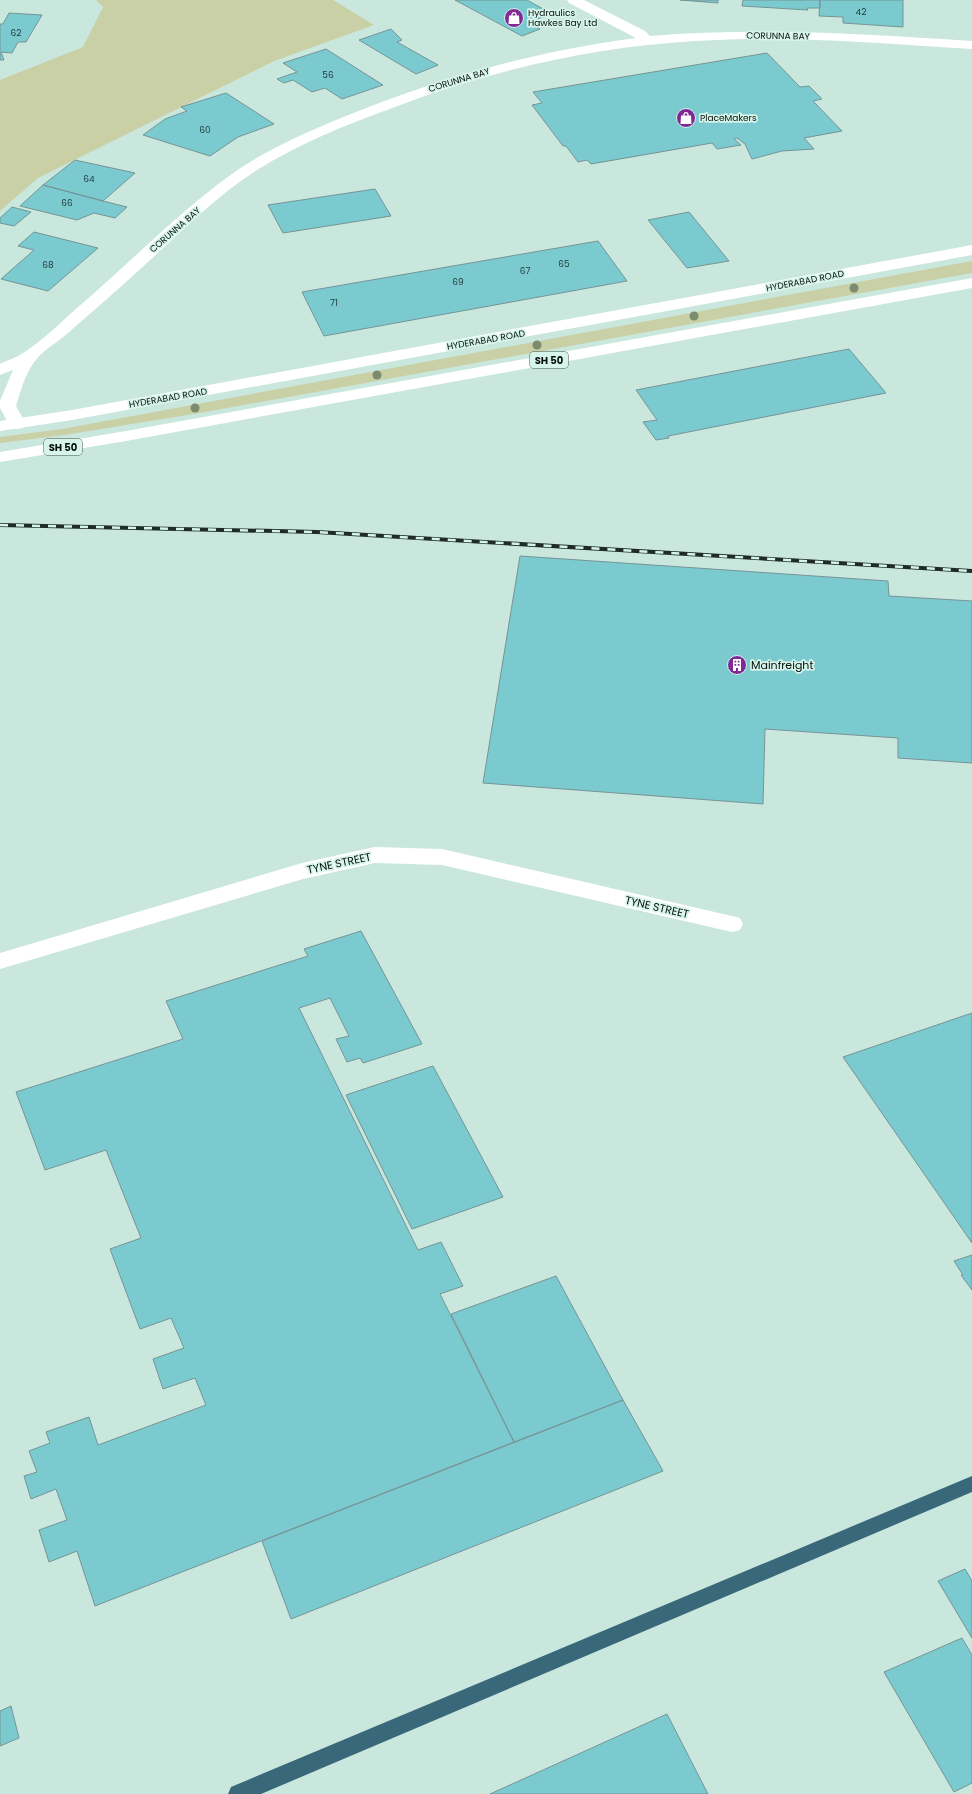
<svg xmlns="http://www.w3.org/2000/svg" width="972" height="1794" viewBox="0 0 972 1794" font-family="Poppins,sans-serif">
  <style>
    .green { fill: #cad0a5 }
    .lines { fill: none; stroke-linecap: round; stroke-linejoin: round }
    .stream { fill: #39687b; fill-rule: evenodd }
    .building { fill: #7bcacf; stroke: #769496 }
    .street { fill: #fff; fill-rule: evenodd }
    .highway { fill: #fff; fill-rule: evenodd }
    .rail-casing { stroke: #1e2b27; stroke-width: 4 }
    .rail { stroke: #d6f4ea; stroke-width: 2.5; stroke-dasharray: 8; stroke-linecap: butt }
    .tree { fill: #7b8b6d }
    .labels { text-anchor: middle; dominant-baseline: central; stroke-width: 3.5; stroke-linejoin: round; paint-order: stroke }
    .number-label { font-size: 9px; fill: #233e3e }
    .far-poi-label { font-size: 9px; fill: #06100d; stroke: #d6f4ea; text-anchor: start }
    .far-street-label { font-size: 9px; fill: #06100d; stroke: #d6f4ea }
    .shield { fill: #d6f4ea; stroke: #44544f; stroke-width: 1 }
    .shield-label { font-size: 10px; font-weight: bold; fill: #06100d }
    .poi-label { font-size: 11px; fill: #06100d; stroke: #d6f4ea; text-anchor: start }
    .street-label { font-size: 11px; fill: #06100d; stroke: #d6f4ea }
  </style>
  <rect width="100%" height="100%" fill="#c9e7dc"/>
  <path class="green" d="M96,0H333L374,25L274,61L38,178L0,211V80L83,47L103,7Z
    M972,261V273L200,413L64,435L0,443V437L62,429Z"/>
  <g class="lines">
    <path class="stream" d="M972,1476V1492L261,1794H228L231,1787Z"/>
  </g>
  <path class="building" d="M455,0H527L552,14L528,22L540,29L522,36Z
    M680,0H718V3Z
    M743,0H820V8H807L808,10L742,6Z
    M820,0H903V27L843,23V17L819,16Z
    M9,13L42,15L26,42H18L12,53L1,52L4,60H0V24H3Z
    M391,29L402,40L397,42L438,65L416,74L359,40Z
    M326,49L383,85L342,99L325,88L312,92L293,80L284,83L277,79L297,72L283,63Z
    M767,53L800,87L809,86L822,99L813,101L842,131L804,138L814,149L782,151L752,159L745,144L737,138L734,139L741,145L717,149L712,143L591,164L587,160L578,162L566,146H563L532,105L542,103L533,92Z
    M226,93L274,124L238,137L210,156L143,135L165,119L187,111L181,107Z
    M75,160L135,173L103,201L43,185Z
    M43,185L103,201L127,207L115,218L94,213L77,220L20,206Z
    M375,189L391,216L283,233L268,205Z
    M12,207L31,212L14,226L0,223V218Z
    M689,212L729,261L687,268L648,220Z
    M34,232L98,248L48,291L1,279L34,250L18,246Z
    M598,241L627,281L324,336L302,292Z
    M849,349L886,393L668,436L669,438L656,440L643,422L657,420L636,390Z
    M520,556L888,581L889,596L972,601V763L898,758V738L765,729L763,804L483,783Z
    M361,931L422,1044L363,1063L360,1058L347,1062L336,1039L349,1036L330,998L299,1008L418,1250L441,1242L463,1286L440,1294L514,1442L95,1606L77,1551L49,1562L39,1530L67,1520L56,1489L31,1499L24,1476L37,1472L29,1451L50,1443L46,1432L89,1417L98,1445L206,1405L195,1378L163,1389L153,1359L184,1348L171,1318L140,1329L110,1249L141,1238L106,1150L45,1170L16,1092L183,1039L166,1001L308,956L304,949Z
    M972,1013V1243L843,1057Z
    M433,1066L503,1197L412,1229L346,1095Z
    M972,1255V1290L961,1275H963L954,1261Z
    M556,1276L623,1400L514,1442L451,1314Z
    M623,1400L663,1471L291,1619L262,1541Z
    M965,1569L972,1581V1638L938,1581Z
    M962,1638L972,1655V1783L954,1792L884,1672Z
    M11,1706L19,1738L0,1746V1711Z
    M667,1714L708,1794H490Z"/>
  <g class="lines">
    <path class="street" d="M567,0H584L645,31L650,36C758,27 864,34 972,41V49C880,43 787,35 695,41C593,47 492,70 395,107C348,124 300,143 257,170C213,198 176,237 137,272C115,292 91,313 68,333C58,342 43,350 35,361C25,374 21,390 16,406L26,424L23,428L17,429L11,428L0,408V401L13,370L0,375V364C8,360 16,358 23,353C42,341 60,323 77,308C124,268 168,223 217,185C256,154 301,134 346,116C440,78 536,51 636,38L569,3Z
      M375,847L442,849L732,916L740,918L743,924L740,930L732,932L442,865L375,863L303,879L0,969V953L302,863Z"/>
    <path class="highway" d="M972,245V255L72,420L0,431V421L72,410Z
      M972,278V288L126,441L0,462V452L126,431Z"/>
    <g class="rail-casing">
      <path id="rail" d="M0,525L317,532L972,571"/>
    </g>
    <use href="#rail" class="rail"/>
  </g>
  <g class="tree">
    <circle cx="854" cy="288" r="4.5"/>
    <circle cx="694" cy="316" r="4.5"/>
    <circle cx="537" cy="345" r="4.5"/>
    <circle cx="377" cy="375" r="4.5"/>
    <circle cx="195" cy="408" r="4.5"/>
  </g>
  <defs>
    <g id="shop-disc" transform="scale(1)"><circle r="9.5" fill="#7f2896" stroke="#d6f4ea"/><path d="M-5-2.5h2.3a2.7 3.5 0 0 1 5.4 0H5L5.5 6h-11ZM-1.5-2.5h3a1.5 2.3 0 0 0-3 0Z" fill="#fff"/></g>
    <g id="building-disc" transform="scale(1)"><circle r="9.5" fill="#7f2896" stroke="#d6f4ea"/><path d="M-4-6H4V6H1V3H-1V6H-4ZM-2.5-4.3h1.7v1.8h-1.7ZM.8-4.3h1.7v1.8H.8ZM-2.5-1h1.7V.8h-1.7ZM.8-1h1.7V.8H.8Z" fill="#fff"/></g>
  </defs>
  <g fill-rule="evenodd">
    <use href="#shop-disc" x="514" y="18"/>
    <use href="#shop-disc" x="686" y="118"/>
    <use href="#building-disc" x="737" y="665"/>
  </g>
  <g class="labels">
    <g class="number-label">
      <text x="861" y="12">42</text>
      <text x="16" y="33">62</text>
      <text x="328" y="75">56</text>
      <text x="205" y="130">60</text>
      <text x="89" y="179">64</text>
      <text x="67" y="203">66</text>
      <text x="564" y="264">65</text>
      <text x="48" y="265">68</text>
      <text x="525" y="271">67</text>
      <text x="458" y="282">69</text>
      <text x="334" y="303">71</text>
    </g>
    <g class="far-poi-label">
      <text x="528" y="13">Hydraulics<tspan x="528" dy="10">Hawkes Bay Ltd</tspan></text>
      <text x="700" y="118">PlaceMakers</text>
    </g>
    <g class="far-street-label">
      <text transform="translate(778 36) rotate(1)">CORUNNA BAY</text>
      <text transform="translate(459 80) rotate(-17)">CORUNNA BAY</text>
      <text transform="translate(175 230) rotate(-41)">CORUNNA BAY</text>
      <text transform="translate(805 281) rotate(-11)">HYDERABAD ROAD</text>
      <text transform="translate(486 340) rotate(-10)">HYDERABAD ROAD</text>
      <text transform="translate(168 398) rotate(-10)">HYDERABAD ROAD</text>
    </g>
    <g class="shield">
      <rect x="530" y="352" width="38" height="16" rx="3"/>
      <rect x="44" y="439" width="38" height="16" rx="3"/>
    </g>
    <g class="shield-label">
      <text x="549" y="360">SH 50</text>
      <text x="63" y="447">SH 50</text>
    </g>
    <g class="poi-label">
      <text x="751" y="665">Mainfreight</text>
    </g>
    <g class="street-label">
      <text transform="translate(339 863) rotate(-12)">TYNE STREET</text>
      <text transform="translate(657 907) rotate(13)">TYNE STREET</text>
    </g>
  </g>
</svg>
